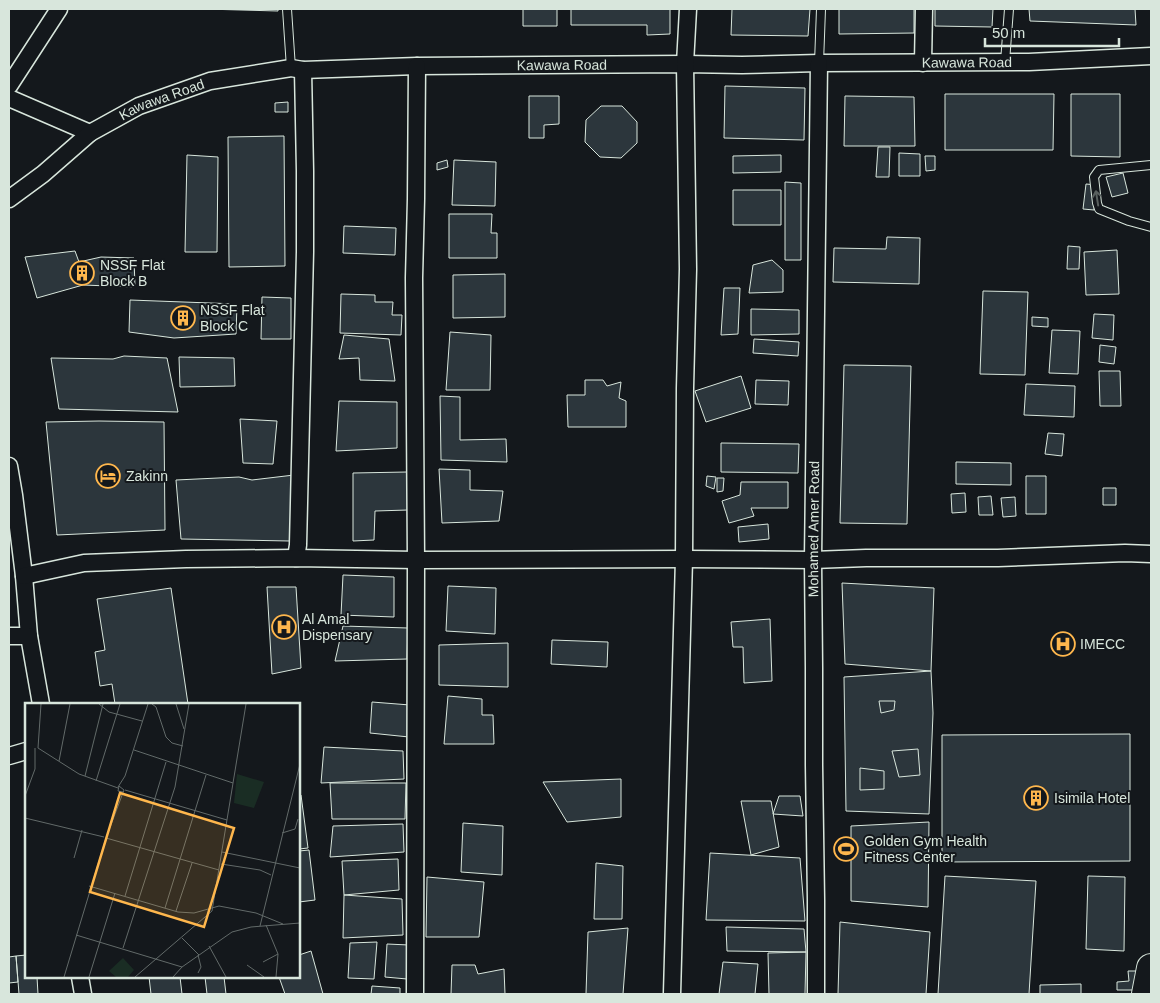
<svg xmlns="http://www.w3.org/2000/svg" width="1160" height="1003" viewBox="0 0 1160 1003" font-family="Helvetica,sans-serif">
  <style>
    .building { fill: #2c363c; stroke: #d8e6dc }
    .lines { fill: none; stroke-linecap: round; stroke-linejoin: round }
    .lane-casing { stroke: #d8e6dc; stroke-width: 10 }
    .street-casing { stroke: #d8e6dc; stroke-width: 19 }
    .highway-casing { stroke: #d8e6dc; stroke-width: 30 }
    .lane { stroke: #14181c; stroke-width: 8 }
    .street { stroke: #14181c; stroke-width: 16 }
    .highway { stroke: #14181c; stroke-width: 28 }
    .oneway { stroke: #59605f }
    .labels { text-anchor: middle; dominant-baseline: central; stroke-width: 4; stroke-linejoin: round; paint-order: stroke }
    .street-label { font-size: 14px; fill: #d8e6dc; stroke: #14181c }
    .poi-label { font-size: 14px; fill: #d8e6dc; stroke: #14181c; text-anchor: start }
    .inset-road { fill: none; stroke: #626a69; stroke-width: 1 }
    .view { fill: #ffb74d; fill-opacity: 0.15; stroke: #ffb74d; stroke-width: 2.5 }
    .inset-edge { fill: none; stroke: #d8e6dc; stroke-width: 2.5 }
  </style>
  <rect width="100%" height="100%" fill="#14181c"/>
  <path class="building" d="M204,9H278V11Z
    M523,9H557V26H523Z
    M571,9H670V34L647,35V25H571Z
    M732,9H810L808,36L731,35Z
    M839,9H914V33L839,34Z
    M935,9H993L992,27L935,26Z
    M1029,9H1135L1136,25L1030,21Z
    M725,86L805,88L804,140L724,138Z
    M945,94H1054L1053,150H945Z
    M1071,94H1120V157L1071,156Z
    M529,96H559V124L544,125V138H529Z
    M845,96L914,97L915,146H844Z
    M288,102V112H275V103Z
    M601,106H622L637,122V143L621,158L600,157L585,142L586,120Z
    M284,136L285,266L229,267L228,137Z
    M878,147H890L889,177H876Z
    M899,153L920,154V176H899Z
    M187,155L218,157L217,252H185Z
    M781,155V172L733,173V156Z
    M925,156H935V170L926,171Z
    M447,160L448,167L437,170V163Z
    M454,160L496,162L495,206L452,205Z
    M1123,173L1128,193L1112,197L1106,177Z
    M785,182L801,183V260H785Z
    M1086,184L1097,185L1094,210L1083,209Z
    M733,190H781V225H733Z
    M449,214H492L491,233H497V258H449Z
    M344,226L396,228L395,255L343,253Z
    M887,237L920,238L919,284L833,282L834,248L886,249Z
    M1068,246L1080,247L1079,269H1067Z
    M1117,250L1119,294L1086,295L1084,252Z
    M75,251L79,262L101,257L134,258L135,287L83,285L37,298L25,257Z
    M772,260L783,270V292L749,293L753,265Z
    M505,274V317L453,318V275Z
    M724,288H740L738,334L721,335Z
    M983,291L1028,292L1025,375L980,374Z
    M341,294L375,295V302H393L392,315H402L401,335L340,333Z
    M262,297L291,298V339H261Z
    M130,300L237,304L236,334L174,338L129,332Z
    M751,309L799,310V334L751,335Z
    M1094,314L1114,315L1113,340L1092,338Z
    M1032,317L1048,318V327L1032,326Z
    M1052,330L1080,331L1078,374L1049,373Z
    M450,332L491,335L490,390H446Z
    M344,335L389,339L395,381L360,380L359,358L339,359Z
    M754,339L799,342L798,356L753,353Z
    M1100,345L1116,347L1114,364L1099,362Z
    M124,356L167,358L178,412L59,409L51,358L113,359Z
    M179,357L234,358L235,386L180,387Z
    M844,365L911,366L907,524L840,523Z
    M1099,371H1120L1121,406H1100Z
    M741,376L751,408L706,422L695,391Z
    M585,380H603L607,386L621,382L619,398L626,401V427H568L567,395H585Z
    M756,380L789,381L788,405L755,404Z
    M1026,384L1075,386L1074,417L1024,415Z
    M440,396L460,397V440L506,439L507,462L441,460Z
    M339,401L397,402V448L336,451Z
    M240,419L277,421L273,464L243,463Z
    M99,421L164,422L165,530L57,535L46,422Z
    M1048,433L1064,434L1062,456L1045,454Z
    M721,443L799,444L798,473L721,472Z
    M956,462L1011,463V485L956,484Z
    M439,469L470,470V490L503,491L499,521L442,523Z
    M407,472L408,510L375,511L374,540L353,541V473Z
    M294,475L290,541L181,539L176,480L239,477L252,480Z
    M707,476L716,477L714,489L706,486Z
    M1026,476H1046V514H1026Z
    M717,478H724L723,491L717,492Z
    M741,482H788V508H751L754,516L729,523L722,501L740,495Z
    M1103,488H1116V505H1103Z
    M965,493L966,512L952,513L951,494Z
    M991,496L993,515H979L978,497Z
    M1015,497L1016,516L1003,517L1001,498Z
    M768,524L769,539L739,542L738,527Z
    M343,575L394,577V617L341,615Z
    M842,583L934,588L931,671L845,664Z
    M448,586L496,588L495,634L446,631Z
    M267,587H296L301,668L272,674Z
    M171,588L188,704H115L112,684L100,686L95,652L105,650L97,599Z
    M770,619L772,681L744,683L743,647H733L731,622Z
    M343,626L408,628L407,659L335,661Z
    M552,640L608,642L607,667L551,664Z
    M508,643V687L439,685V645Z
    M931,671L933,713L929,814L846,811L844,677Z
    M448,696L482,699V715H493L494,744H444Z
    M879,701H895L894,710L881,713Z
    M372,702L410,705L409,737L370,733Z
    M1130,734V861L942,862V735Z
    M324,747L403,751L404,779L321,783Z
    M918,749L920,775L899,777L892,751Z
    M860,768L884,771V789L860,790Z
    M621,779V817L567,822L543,782Z
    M330,783H406L405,819H332Z
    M301,795L308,848L299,849V796Z
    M779,796H800L803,816L773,814Z
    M741,801H771L779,847L751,855Z
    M929,822L928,907L851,901V826Z
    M463,823L503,826L502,875L461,872Z
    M403,824L404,852L330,857L333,826Z
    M309,850L315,900L299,902V851Z
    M710,853L800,858L805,921L706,920Z
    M398,859L399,890L344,895L342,861Z
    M596,863L623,866L622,919H594Z
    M945,876L1036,881L1029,994H938Z
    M1088,876L1125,877L1124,951L1086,949Z
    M427,877L484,882L479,937H426Z
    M344,895L402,899L403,935L343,938Z
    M840,922L930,932L926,994H838Z
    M726,927L804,929L806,952L727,951Z
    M628,928L623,994H586L588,932Z
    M377,942L374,979L348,978L350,943Z
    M387,944L409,945L407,979L385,977Z
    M311,951L323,994H285L279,977H299V955Z
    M806,952L805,994H769L768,953Z
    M26,955V977H37L38,994H19L16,956Z
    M16,956L18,982L9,983V957Z
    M723,962L758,964L755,994H719Z
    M452,965H475L478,974L504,969L505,994H451Z
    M1128,971H1137V990H1117V982L1129,981Z
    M149,977H180L182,994H151Z
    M205,977H224L226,994H207Z
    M1081,984V994H1040V985Z
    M372,986L400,988V994H371Z"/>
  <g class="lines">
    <g class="lane-casing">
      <path id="lane" d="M287,9L291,68
        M1005,62L1009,9
        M819,63L821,9
        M1151,165L1099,170L1094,177L1097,203L1099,209L1129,221L1151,227"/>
    </g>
    <g class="street-casing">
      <g id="street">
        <path d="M923,63L924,9"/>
        <path d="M9,86L59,9"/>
        <path d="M9,98L90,133"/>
        <path id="s1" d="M9,199L43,174L90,133L139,106L210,81L291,68L303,70L417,66L685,64L742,65L819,63L1029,62L1151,56"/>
        <path d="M9,466L14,495L24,576L29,636L41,704"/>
        <path d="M296,558L298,545L305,252V171L303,70"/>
        <path d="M24,576L84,563L186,559L296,558L416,560L684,559L813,560L866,558H998L1125,553L1151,554"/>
        <path d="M9,636H29"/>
        <path d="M9,756L26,751"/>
        <path d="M80,977L83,994"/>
        <path d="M415,994L416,560L414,278L416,199L417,66"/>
        <path d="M672,994L684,559L685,388L688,269L685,64L688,9"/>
        <path id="s2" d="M816,994V900L814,765V668L813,560L819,63"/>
      </g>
    </g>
    <g class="highway-casing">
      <path id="highway" d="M1146,994L1151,968"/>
    </g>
    <use href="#lane" class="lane"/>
    <use href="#street" class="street"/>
    <use href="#highway" class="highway"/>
  </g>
  <defs><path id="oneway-shaft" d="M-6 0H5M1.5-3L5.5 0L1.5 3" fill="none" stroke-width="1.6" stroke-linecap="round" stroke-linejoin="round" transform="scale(1.25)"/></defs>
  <use class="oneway" href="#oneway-shaft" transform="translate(1097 198) rotate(-99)"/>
  <defs>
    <g id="building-ring" transform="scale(1.25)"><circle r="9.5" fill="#14181c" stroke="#ffb74d" stroke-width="1.5"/><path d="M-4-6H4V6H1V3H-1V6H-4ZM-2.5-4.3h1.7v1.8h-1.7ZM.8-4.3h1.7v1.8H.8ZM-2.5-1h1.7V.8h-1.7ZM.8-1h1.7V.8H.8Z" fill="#ffb74d"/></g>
    <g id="hotel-ring" transform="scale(1.25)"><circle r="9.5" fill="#14181c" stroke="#ffb74d" stroke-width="1.5"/><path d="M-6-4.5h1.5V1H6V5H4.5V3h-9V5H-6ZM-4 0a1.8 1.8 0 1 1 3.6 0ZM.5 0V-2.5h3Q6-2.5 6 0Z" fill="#ffb74d"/></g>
    <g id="hospital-ring" transform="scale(1.25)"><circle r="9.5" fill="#14181c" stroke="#ffb74d" stroke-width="1.5"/><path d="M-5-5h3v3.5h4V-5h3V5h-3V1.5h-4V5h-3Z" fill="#ffb74d"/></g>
    <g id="stadium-ring" transform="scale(1.25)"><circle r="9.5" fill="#14181c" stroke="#ffb74d" stroke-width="1.5"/><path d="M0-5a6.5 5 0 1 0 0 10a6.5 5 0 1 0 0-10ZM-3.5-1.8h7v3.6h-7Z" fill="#ffb74d"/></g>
  </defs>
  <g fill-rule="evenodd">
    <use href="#building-ring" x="82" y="273"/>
    <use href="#building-ring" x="183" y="318"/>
    <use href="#hotel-ring" x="108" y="476"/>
    <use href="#hospital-ring" x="284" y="627"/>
    <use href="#hospital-ring" x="1063" y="644"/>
    <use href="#building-ring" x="1036" y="798"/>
    <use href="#stadium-ring" x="846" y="849"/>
  </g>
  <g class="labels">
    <g class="street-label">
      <text stroke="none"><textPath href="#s1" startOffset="994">Kawawa Road</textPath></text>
      <text stroke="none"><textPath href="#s1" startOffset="589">Kawawa Road</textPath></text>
      <text stroke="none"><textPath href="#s1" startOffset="184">Kawawa Road</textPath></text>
      <text stroke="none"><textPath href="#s2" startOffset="465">Mohamed Amer Road</textPath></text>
    </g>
    <g class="poi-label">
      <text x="100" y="265">NSSF Flat<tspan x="100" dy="16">Block B</tspan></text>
      <text x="200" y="310">NSSF Flat<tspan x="200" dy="16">Block C</tspan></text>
      <text x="126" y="476">Zakinn</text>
      <text x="302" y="619">Al Amal<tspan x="302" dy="16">Dispensary</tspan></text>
      <text x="1080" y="644">IMECC</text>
      <text x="1054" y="798">Isimila Hotel</text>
      <text x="864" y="841">Golden Gym Health<tspan x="864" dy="16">Fitness Center</tspan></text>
    </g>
  </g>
  <g transform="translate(25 703)">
    <rect width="275" height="275" fill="#14181c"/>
    <path d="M98,255L109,267L103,274H91L84,268Z" fill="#1a2d24"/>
    <path d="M212,71L239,79L229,105L209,100Z" fill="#1a2d24"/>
    <path class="inset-road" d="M16,1L13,45L54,71L93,85M74,1L84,9L117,18M127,1L131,4L141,34L147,40L158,43M151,1L159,26M109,47L208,80M34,58L45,1M60,73L78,1M71,78L95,1M93,84L100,73L123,1M100,87L202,117M0,93L10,66V45M0,115L79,134M257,130L270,126L273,116M81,135L194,167M197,149L275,165M49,155L57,127M196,161L235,167L246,172M64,183L153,209L169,210L194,203L231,210L258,221M100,193L141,59M140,205L181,72M151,208L167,160M241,222L253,251L251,274M235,223L275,61M51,232L157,264M157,235L174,252M184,243L201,274M98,245L150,84L164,1M238,259L253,251M222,262L239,274M173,270L176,264L173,252M39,274L81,135L99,87L94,83L93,88L98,89M64,274L90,190M110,274L187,208L221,1M148,274L157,264L207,229L226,224L275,220"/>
    <path class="view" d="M95,90L209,125L179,224L65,189Z"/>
    <rect width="275" height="275" class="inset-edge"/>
  </g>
  <rect width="1160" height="1003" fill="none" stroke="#d8e6dc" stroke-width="20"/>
  <path d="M985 38v8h134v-8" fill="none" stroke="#d8e6dc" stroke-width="2.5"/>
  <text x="992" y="38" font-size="15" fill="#d8e6dc" stroke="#14181c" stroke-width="4" paint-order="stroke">50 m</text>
</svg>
